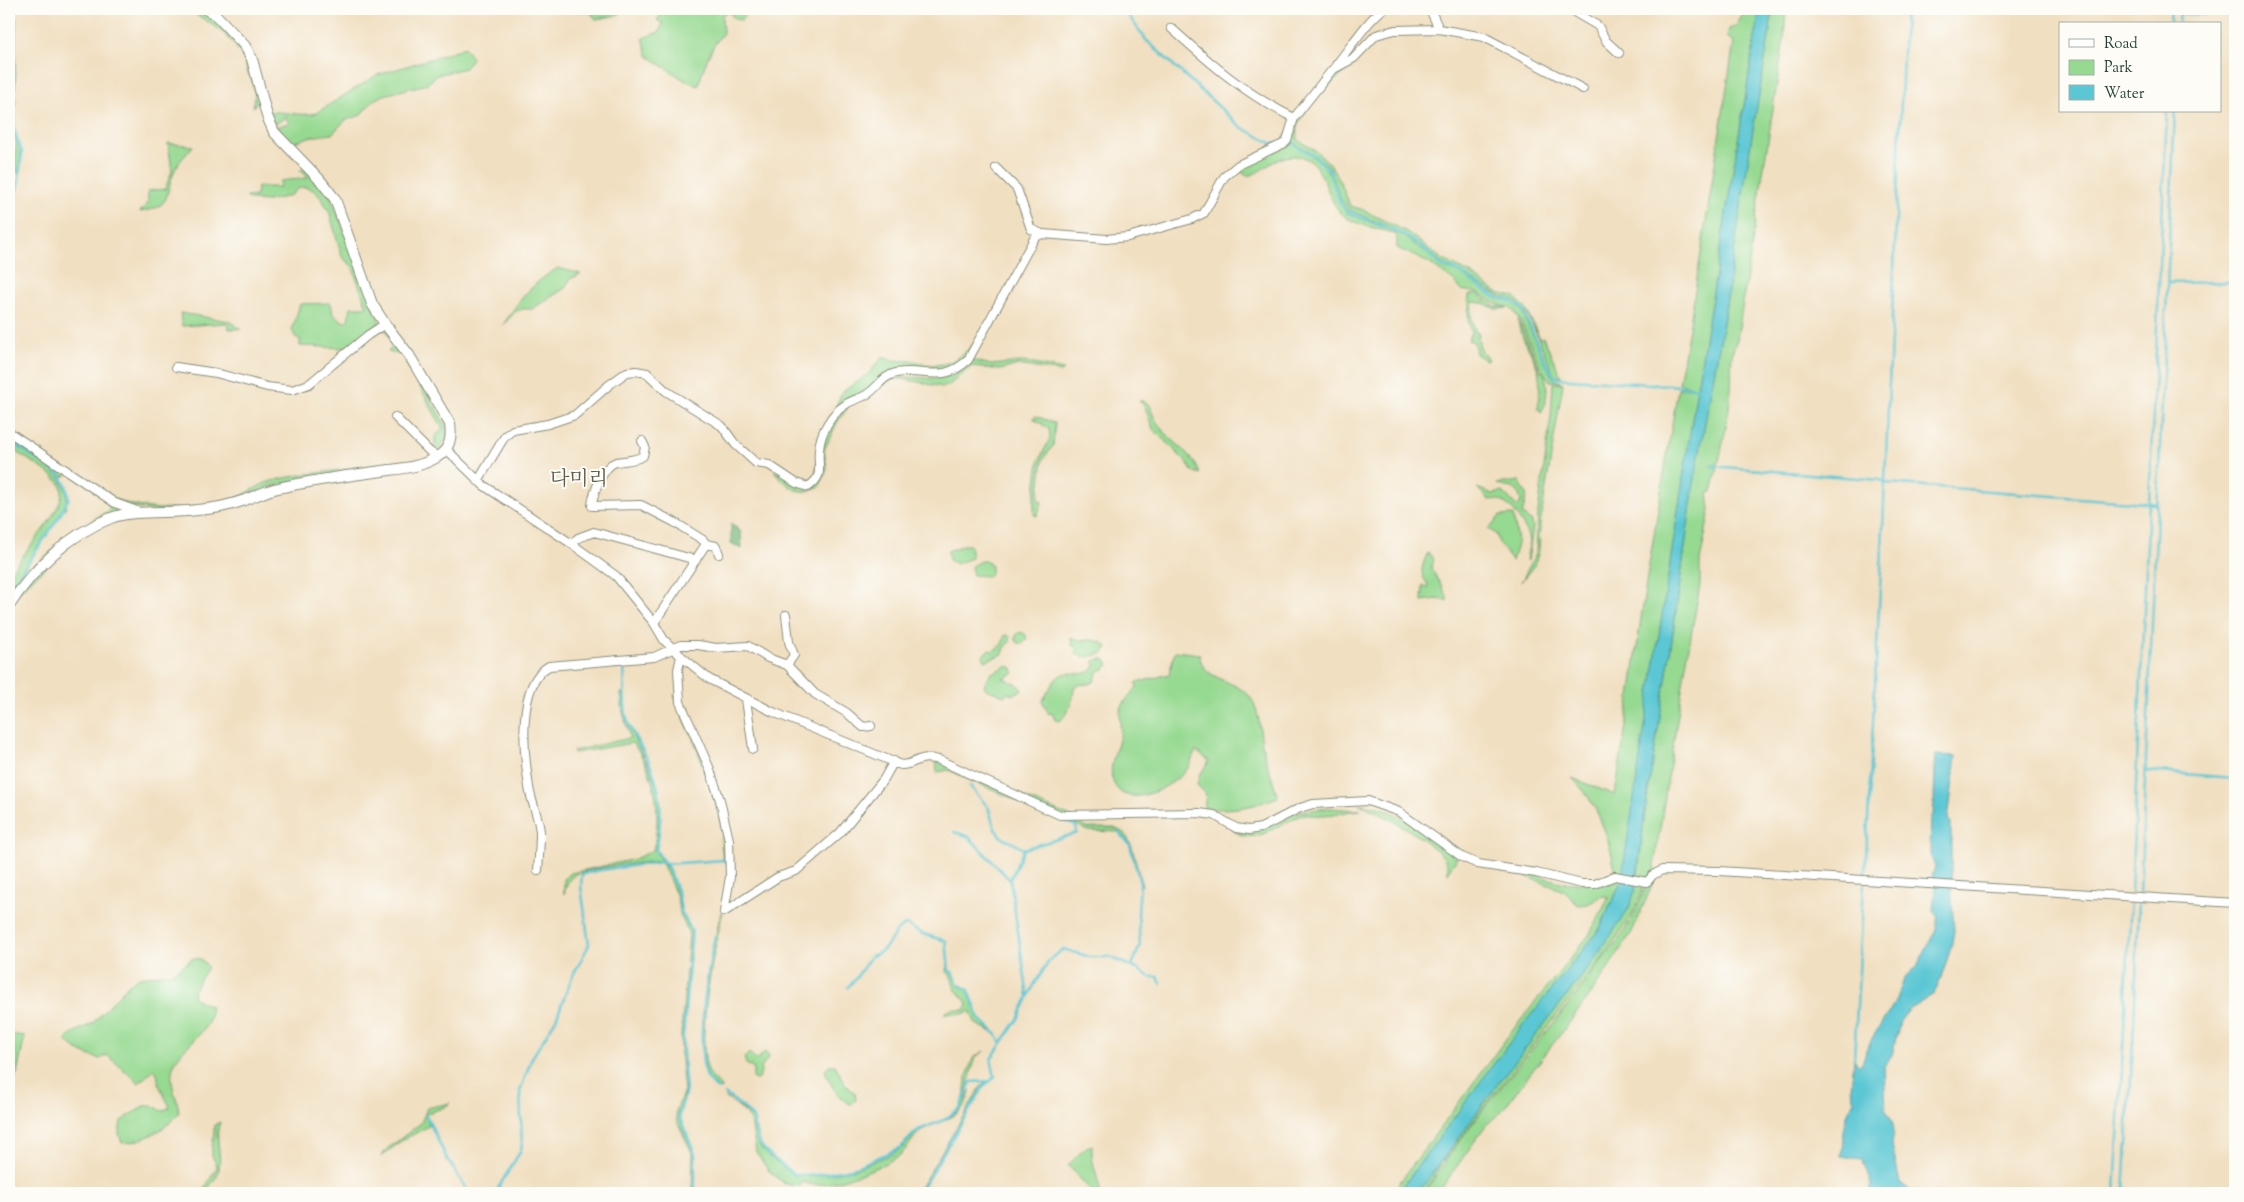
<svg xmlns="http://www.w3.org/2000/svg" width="2244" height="1202" viewBox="0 0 2244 1202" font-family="'Sorts Mill Goudy','Noto Serif KR',serif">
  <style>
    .green { fill: #96d991; stroke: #5a8b62 }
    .forest { fill: #78b97b; stroke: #4c7b58 }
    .water { fill: #5bc7d4; stroke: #3d8284 }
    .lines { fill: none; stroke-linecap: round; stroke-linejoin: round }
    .stream { stroke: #5bc7d4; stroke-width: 2.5 }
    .minor-casing { stroke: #888e7a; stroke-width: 10 }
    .tertiary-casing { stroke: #888e7a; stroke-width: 12 }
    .minor { stroke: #fff; stroke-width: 8 }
    .tertiary { stroke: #fff; stroke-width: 10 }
    .labels { text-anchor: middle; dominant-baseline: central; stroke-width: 4; stroke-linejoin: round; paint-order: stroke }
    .quarter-label { font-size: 20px; fill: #5c5d4a; stroke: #fdfcf7 }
  </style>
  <rect width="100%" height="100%" fill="#fdfcf7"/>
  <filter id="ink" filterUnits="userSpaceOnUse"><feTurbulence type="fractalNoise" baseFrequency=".02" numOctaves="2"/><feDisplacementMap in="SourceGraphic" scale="10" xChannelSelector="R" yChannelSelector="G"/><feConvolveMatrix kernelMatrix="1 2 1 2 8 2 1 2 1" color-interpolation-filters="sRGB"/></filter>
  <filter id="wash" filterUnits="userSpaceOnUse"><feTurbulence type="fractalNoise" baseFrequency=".0096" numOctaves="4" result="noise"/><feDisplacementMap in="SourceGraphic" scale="20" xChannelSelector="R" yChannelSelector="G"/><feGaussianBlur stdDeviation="1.12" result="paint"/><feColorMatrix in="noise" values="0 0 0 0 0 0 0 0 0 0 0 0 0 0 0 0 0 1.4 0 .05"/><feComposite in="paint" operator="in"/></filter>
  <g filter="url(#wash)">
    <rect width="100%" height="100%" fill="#f1dfc1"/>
    <path class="green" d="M184,9H197L213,17L247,55L260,99L253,107L255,96L251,76L248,74C241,41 213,22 184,9Z
      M586,9H621L619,15L596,19L590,12H582Z
      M665,9H761L758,14L748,9L742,20L736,19L727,11L722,16L723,33C709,49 704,67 698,86L684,80L648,56L643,38L659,32L663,24L657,20Z
      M1746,9H1760L1697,388L1623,873L1615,872C1610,839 1597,801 1572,778L1615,795L1627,719L1646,583L1678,388H1696L1679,383L1689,329L1734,42L1727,37L1729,29L1736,26Z
      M1772,9H1786L1784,38L1737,340C1728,355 1733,372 1731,389C1729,414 1724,440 1718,465H1711V467H1718L1712,492L1708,493L1710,510L1700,561V585L1686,664L1654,866L1656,871L1646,879L1638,876L1645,811L1669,660L1694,483L1721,336L1752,135L1770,31Z
      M11,10L16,16L15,106L14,40L10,27Z
      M464,47L472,58L465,68L437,75L427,84L384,95L374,100L359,116L346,120L332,134L309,137L290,144L276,127L289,123L285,116L283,119L275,124L269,112C284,111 303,117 316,113L377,75L456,51Z
      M1355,60C1346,74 1332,82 1321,93C1311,102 1301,116 1296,129L1299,141C1332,158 1337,173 1350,206L1361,209L1407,232L1442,259L1471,274L1497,293L1515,297L1526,309L1540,339L1543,337L1562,378L1554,375L1529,317L1519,304L1511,299L1498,296L1460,272L1441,263L1422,246L1398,231L1349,210L1341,200L1330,169L1326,164L1307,150L1290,141L1292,124L1317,92L1338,69Z
      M9,109L21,152L19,176L15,165L16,142L9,125Z
      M1288,142L1306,151L1323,164L1331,177L1341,205L1347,213L1400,234L1426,252L1444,268L1456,271L1497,299L1509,301L1521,309L1550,373L1554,379L1563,383L1550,381L1541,369L1521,322L1512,309L1494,303L1479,293L1461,290L1455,282L1429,263L1397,248V235C1380,228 1356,226 1343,215C1322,197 1327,154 1291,156C1274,157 1261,174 1247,176L1240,171L1234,172Z
      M168,143L193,146C186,155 178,162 174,172C164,197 172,207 140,212L148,203V191L165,189L172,171Z
      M300,170H306L331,197L380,323L345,348L300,346V339L296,338L292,330L300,304L331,303L333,314L344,322L348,320L351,307H367L352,266L342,257L329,211L321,198L313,190L306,187L299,188L289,196L268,201L251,200L246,197L256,196L257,187H280V181L308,178Z
      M558,268L581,274L570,279L565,288L532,309H522L515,312L503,325C518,301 533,282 558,268Z
      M1478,294L1494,306L1508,308L1496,309L1483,303L1472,302L1471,316L1475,331L1479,333L1478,338L1480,348L1488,359L1486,360L1476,354L1474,342L1468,340L1471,332L1468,319L1469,295Z
      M180,313L229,321L241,329H229L227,323L182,326Z
      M1518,320L1540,371L1543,372C1549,382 1548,403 1541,412L1538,409C1539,397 1541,382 1538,370C1533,353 1518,335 1518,320Z
      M384,327L395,339L446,425V439L435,454L429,450L435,445V436L443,429L402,355L388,352L394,345Z
      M981,336L968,357L945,372L904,370L835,410L840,396L845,390L867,375L883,357C893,362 903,360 914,361C920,362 926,365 933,365C955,365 967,351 981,336Z
      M972,360L991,365L1024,362L1064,370L1062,372L1018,365L1000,370L972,366L948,386L942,387L904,379L887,380C918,370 948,392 972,360Z
      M1553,383L1563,384L1540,524L1539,551L1535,564L1521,582L1536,554L1538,512L1551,416Z
      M1139,401H1144L1150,405C1156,437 1191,446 1200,474L1192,471L1188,464L1153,429L1144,405Z
      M848,407L837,423L824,450L827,469L819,487C798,498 788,486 774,471L812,487C819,459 822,424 848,407Z
      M1036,416L1055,423L1053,446L1043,459L1038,499L1042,502L1037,516L1034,515V498L1039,461L1050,438L1049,429L1033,418Z
      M9,435L67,475L63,477L9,438Z
      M9,442C31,457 75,475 66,507L9,589C9,584 8,578 10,574C19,556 70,506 61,486C56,474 20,455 9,448Z
      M375,466V469C342,474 309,478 276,485C261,489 248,496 233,501C195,512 145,519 110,497C146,514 197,512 234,499C248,494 259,484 272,481C306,472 342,471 375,466Z
      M1520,481L1521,487L1527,494L1522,515L1532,522L1533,527L1528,561L1526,560C1527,554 1529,547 1529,541C1526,525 1508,495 1489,500L1477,488L1493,494L1502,492L1518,507L1521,501C1516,482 1510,491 1497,484Z
      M109,503L119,511L99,518L9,601V593L21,574L26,573L73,532L106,512L109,509Z
      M1513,515L1518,541L1512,561L1499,543L1496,534L1488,529L1500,516Z
      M964,545H970L972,558L956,564L949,560L948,551Z
      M1428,552L1434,560L1431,568L1447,596V601L1437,599L1422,601L1423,585L1428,588C1428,582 1425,582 1423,576C1420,568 1425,560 1428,552Z
      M981,561H987L991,566V573L988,576L973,575L971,566Z
      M1015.5 638a5.5 5.5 0 1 1 11 0a5.5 5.5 0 1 1-11 0Z
      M1005,635L1010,636V642L1006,645L1003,654L985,661L983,656L988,650L993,651L1002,644Z
      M1071,638C1083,643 1099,636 1107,647L1104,653C1094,655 1084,660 1075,653L1076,648L1072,645Z
      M1175,651L1200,654C1199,680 1238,680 1250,697C1261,711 1259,732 1263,749C1267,765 1273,781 1278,797C1253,807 1232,811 1204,808L1206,794L1197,785L1199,776L1209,761L1196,751C1193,756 1191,763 1188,768C1174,787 1121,815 1112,778C1109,765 1117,748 1120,736C1122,728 1118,717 1121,709C1123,702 1132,694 1137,687L1136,683L1169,674Z
      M1100,659H1105L1109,665L1105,669L1098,671L1094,682C1087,686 1081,683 1074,687C1074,700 1069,712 1060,721L1055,720L1052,713L1049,714L1042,701C1044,699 1055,679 1057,678C1069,666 1086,682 1095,666L1094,661Z
      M1006,666L1013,668L1014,673L1003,678L1020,686L1022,690L1012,695L1008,693L1004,696L986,689L984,686L990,674Z
      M621,693H624C625,703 625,713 628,723C637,750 656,771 660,801C662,817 658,835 655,850L661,861C644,863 583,867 572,877C567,881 566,888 564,894V879L571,873L635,859L653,850C662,812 656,774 633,743L574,753L573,751L630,738L623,712Z
      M674,695H676C697,748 728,803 726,861L723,860L721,840L723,835L716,804L695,743Z
      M936,761L1069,816L1087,828H1114L1125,833L1132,847L1142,886L1131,845L1120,832L1088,831L1064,818H1056L955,773L949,770L937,772Z
      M1359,804C1396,804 1428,837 1457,858L1448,873C1448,868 1447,863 1444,858C1431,841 1379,811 1359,804Z
      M1329,808L1361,810C1348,811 1335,815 1322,815C1316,816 1309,814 1303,815C1280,821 1254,850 1232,829L1240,832L1300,811Z
      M662,863L668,869L678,894L681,912L691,932L683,1036L685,1090L678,1115L694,1154V1193H692L693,1155L677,1121L676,1111L684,1091L681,1060V1036L689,934L679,912L677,897Z
      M1518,873L1535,875L1564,883L1621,882L1599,930L1522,1026L1398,1193H1392L1508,1036L1589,935L1609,897L1602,896L1588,904L1578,905L1564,891Z
      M1656,876L1632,932L1589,997L1500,1113L1486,1125L1438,1193H1425C1474,1111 1543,1042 1599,964C1610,949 1625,932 1634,915C1641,900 1643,887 1656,876Z
      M1637,882L1645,884L1632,915L1598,964L1489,1100L1441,1164L1424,1193H1418L1500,1081L1592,963L1629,908Z
      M721,912H723C714,948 697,1033 707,1068C709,1076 716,1081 721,1087V1090C716,1086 710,1083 707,1077C694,1044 712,948 721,912Z
      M193,958L201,959L208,967L193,991L194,998L210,1006C216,1032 180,1044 173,1067C168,1084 178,1097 179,1113C167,1129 143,1142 122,1143L119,1134L121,1121L144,1106L152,1105L162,1111L170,1107L159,1085L157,1073L154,1069L139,1083L107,1055L100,1059C90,1056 71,1050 66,1039C74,1030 83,1029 93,1023L129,984L140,977L169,973L177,970Z
      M948,961L949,971L953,974L958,985L968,990L979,1019L992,1032L976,1024L970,1011L963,1014L944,1013L952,1009L965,1010L968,1004L955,989L951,976L947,972Z
      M9,1034L25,1036L17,1074L9,1084Z
      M984,1051L976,1057L964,1098L966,1079L973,1058Z
      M764,1052L769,1055C768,1061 765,1061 763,1065C760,1070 762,1075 757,1080L753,1079V1068L746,1064L744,1058L749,1053L757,1060Z
      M829,1065H835L846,1085L855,1093L856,1100L852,1104C840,1103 829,1082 825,1071Z
      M986,1082H989L984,1086L917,1193L982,1085Z
      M970,1090C965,1121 940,1118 920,1132C912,1138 908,1149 900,1155C882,1167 821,1193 803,1182L797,1186L785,1184L769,1171L756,1152L752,1127L747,1114L725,1097L748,1113L755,1123L759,1145L767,1155L794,1175L816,1176L852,1170L892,1154L903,1147L919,1130L954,1115L961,1108Z
      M450,1103L445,1107L426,1114L429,1126L401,1141L381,1157L387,1149L421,1123L427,1108Z
      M220,1122C214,1137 222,1154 219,1169C217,1179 210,1185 205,1193H202L217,1167C216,1162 213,1159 212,1155C211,1145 215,1135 214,1125Z
      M1092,1145V1158L1101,1193H1093L1068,1165L1085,1148Z"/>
    <path class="forest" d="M731,523L741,532L742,549L731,543Z"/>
    <path class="water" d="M1760,9H1772L1770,31L1752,135L1721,336L1694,483L1669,660L1645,811L1635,891L1629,908L1592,963L1500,1081L1418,1193H1398L1522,1026L1599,930L1621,882L1697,388Z
      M1936,755L1956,756L1948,820L1951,822V880L1947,883L1951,886L1954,931L1951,948L1940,980L1934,994L1910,1009L1900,1021L1892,1055L1884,1066L1886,1110L1892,1121L1894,1130L1892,1145L1900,1184L1912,1190L1940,1193H1870L1871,1184L1862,1159L1841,1156L1846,1117L1854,1101L1851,1088L1854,1059L1858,1065H1861L1871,1040L1897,999L1904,979L1917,966L1936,929L1938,918L1933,910L1935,889L1932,878L1935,866L1930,855L1931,817L1933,815C1935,795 1934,775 1936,755Z"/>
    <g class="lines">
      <path class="stream" d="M1124,9L1146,40L1241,127L1271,143L1278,144
        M2180,14L2235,15
        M2170,24L2171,9
        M2179,24L2180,9
        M1292,144L1315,156L1329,170L1341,204L1348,212L1400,233L1421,246L1443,267L1456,270L1497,298L1509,300L1522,308L1546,363L1555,378L1682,386L1697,388
        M9,208L18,188L22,152L14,129V40L9,27L12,12L9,9
        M2167,283L2235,282
        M9,440L59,474L66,485L69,498L59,517L9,591
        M1712,466L1881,480L1886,483L2157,504
        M624,664C625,681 623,699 626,715C629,730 639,743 646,756C663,789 663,815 656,850L668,868L678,893L681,911L692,931L683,1036V1059L686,1090L679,1116L695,1154V1193
        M2146,771L2235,778
        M970,786L988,807L995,829L1000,836L1024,849
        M954,832L968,836L1010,880
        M1119,832L1130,845L1140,883L1138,914L1140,945L1132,966
        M665,864L724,860L726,862
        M1865,877L1882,550L1905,9
        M2131,893L2167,111
        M2140,893L2175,111
        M715,936C708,967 695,1046 706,1075C708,1082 713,1085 718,1089
        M848,987L856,978L871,956C894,950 890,928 907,925L923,934L946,941L949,970L953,973L958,984L969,990L979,1018L997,1035L1000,1042
        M1028,997L1010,880L1024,849L1077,833L1076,826L1066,822L1064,819H1058
        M1854,1059L1864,885
        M725,1094L743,1107L753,1118L758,1141L767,1153L795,1175H816L851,1169L900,1148L918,1130L944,1120L960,1108L971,1082L990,1081
        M426,1115L446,1157L469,1193
        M495,1193L520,1152L522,1145L520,1091L532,1058L556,1019L572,977L589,945L581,886L582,874L601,870L663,862
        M919,1193L984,1086L995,1077L991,1059L1018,1019L1034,985L1049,961L1063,949L1090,957H1110L1137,969L1150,977H1158L1161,984
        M2115,1193L2131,900
        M2124,1193L2134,1027L2139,902"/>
    </g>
  </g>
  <g filter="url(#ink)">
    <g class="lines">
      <g class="minor-casing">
        <path id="minor" d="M1430,9L1439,29L1484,37L1583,89
          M1569,9L1598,26L1606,41L1619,53
          M1171,28C1211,64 1245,94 1294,118
          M1336,65C1351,47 1365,23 1383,9
          M996,168L1017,189L1031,229L1042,234
          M176,367L216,373L267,387L292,390L309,384L368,335L385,324
          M395,417L430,452L438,457
          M9,432L115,503L137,511
          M642,441L645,447L643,456C635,461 626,460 616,462C603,466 593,493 592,506L641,505L674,522L703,540L706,544
          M446,449L483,485L572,544L616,576L654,623L664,640L681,656L709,679L773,712L901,765C917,765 916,754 939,760L1060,815L1199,813L1214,815L1236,828L1249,830L1261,828L1300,808L1313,804L1368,801L1399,812L1462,857L1478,864L1536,873L1582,884H1595L1615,876L1647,882L1653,875L1662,870L1719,871L2235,903
          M478,481L505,436L513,430L548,424L575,415L609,385L627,372L636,371L647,373L666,391L722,426L735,444L756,463L769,465L796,483L808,487C825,475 817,468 819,450C820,433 831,414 845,405C851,400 859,399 866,395C877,389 882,376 896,373C925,368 942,384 968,360L1035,237L1043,234L1106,239L1128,237L1192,219L1204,213L1224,177L1238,165L1283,144L1287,140L1294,118L1332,70L1354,58L1376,35L1395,30L1439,29
          M572,544L578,538L594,532L696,560
          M786,615L789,642L794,655L787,665
          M654,623L706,544L716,546L719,554
          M681,656L678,670L680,702L709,767L720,800L729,840L730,877L724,912
          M746,699L753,749
          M538,870C539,858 540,844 540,832C539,817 531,802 529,787C524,755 516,684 549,666L654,657L681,645H698L716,648L748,646L768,658L787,665L815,694L847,713L863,727L871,726
          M724,912L778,877L796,871L840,833L884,779L894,761"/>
      </g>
      <g class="tertiary-casing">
        <path id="tertiary" d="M9,606C33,569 69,534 111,518C135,509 170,514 197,510C212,509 228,506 242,501C253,497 263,492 274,489C312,480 351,475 390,470C406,468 423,466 437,457C450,449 452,438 450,424L409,355L385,324L372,304L335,199L320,180L274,132L267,116L252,59L245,46L215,14L205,9"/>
      </g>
      <use href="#minor" class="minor"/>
      <use href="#tertiary" class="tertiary"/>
    </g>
  </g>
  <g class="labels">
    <g class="quarter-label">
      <text x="579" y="480">다미리</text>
    </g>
  </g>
  <rect width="2244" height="1202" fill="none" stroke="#fdfcf7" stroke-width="30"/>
  <rect x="2059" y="22" width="162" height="90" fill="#fdfcf7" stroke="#a4b0a9"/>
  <rect x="2069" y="39" width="25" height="8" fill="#ffffff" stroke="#a4b0a9"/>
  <text x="2104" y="48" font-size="15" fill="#1f3d34">Road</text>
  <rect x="2069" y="60" width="25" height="15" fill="#96d991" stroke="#a4b0a9"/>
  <text x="2104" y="72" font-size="15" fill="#1f3d34">Park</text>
  <rect x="2069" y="85" width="25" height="15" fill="#5bc7d4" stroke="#a4b0a9"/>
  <text x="2104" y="98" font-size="15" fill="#1f3d34">Water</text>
</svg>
